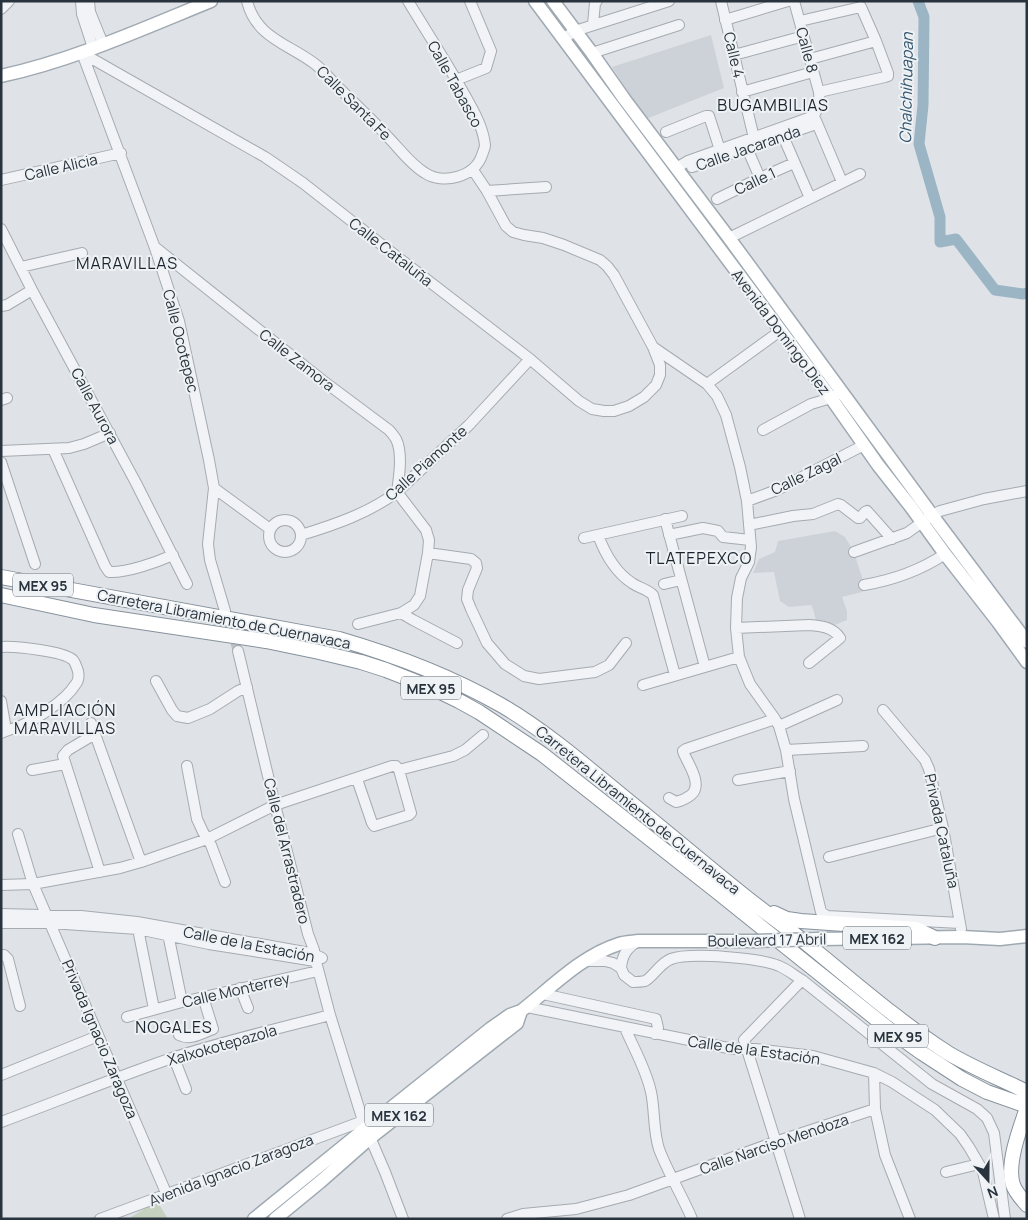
<svg xmlns="http://www.w3.org/2000/svg" width="1028" height="1220" viewBox="0 0 1028 1220" font-family="Manrope,sans-serif">
  <style>
    .built { fill: #cdd2d9 }
    .green { fill: #c6d1c0 }
    .lines { fill: none; stroke-linecap: round; stroke-linejoin: round }
    .river { stroke: #9bb5c5; stroke-width: 11 }
    .minor-tunnel { stroke: #bbc0c5; stroke-width: 10; stroke-dasharray: 10 5; stroke-linecap: butt }
    .minor-casing { stroke: #a5abb1; stroke-width: 12 }
    .major-casing { stroke: #9fa9b2; stroke-width: 15 }
    .highway-casing { stroke: #87929d; stroke-width: 16 }
    .minor { stroke: #f1f3f6; stroke-width: 10 }
    .major { stroke: #fff; stroke-width: 12 }
    .highway { stroke: #fff; stroke-width: 14 }
    .major-bridge-casing { stroke: #9fa9b2; stroke-width: 15; stroke-linecap: butt }
    .major-bridge { stroke: #fff; stroke-width: 12 }
    .labels { text-anchor: middle; dominant-baseline: central; stroke-width: 4; stroke-linejoin: round; paint-order: stroke }
    .shield { fill: #eef2f5; stroke: #646c74; stroke-width: 1 }
    .shield-label { font-size: 14px; font-weight: bold; fill: #29333d }
    .street-label { font-size: 15px; fill: #29333d; stroke: #eef2f5 }
    .water-label { font-size: 16px; font-style: italic; fill: #35566f; stroke: #eef2f5 }
    .neighbourhood-label { font-size: 16px; letter-spacing: 1px; fill: #1b242e; stroke: #eef2f5 }
  </style>
  <rect width="100%" height="100%" fill="#dfe3e7"/>
  <path class="built" d="M711,35L724,88L646,119L612,67Z
    M835,531L845,537L854,552L866,590L862,592L842,597L847,611V620L830,627L817,624L813,609L811,605L789,607L780,601L774,572L753,573L759,559L775,552L778,541Z"/>
  <path class="green" d="M157,1201L168,1219H128Z"/>
  <g class="lines">
    <path class="river" d="M918,1L924,17L923,105L919,144L940,217V242L956,239L995,290L1023,294L1027,293"/>
    <path class="minor-tunnel" d="M226,614L238,651"/>
    <g class="minor-casing">
      <path id="minor" d="M81,1L82,14L93,48
        M89,1L90,12L103,44
        M247,1C256,38 289,44 315,64C323,70 331,80 339,88C355,104 372,119 387,136C399,148 410,164 425,173C443,185 475,177 482,155C483,152 485,148 485,145C483,126 472,108 463,92C446,61 426,31 408,1
        M721,1L754,138
        M794,1L819,92C820,102 818,108 814,116L842,182
        M1,9L9,1
        M725,20L788,1
        M800,21L861,7L876,41L888,73V76L885,77L819,92
        M593,24L595,3L597,1
        M563,39L575,31L669,1
        M82,53L265,157L303,183L391,252L530,359L579,401L592,409L604,411H614L629,406L644,397L656,385L660,375V365L653,347L614,275L607,266L600,260L564,245L543,238L524,235L513,232L506,226L487,191L473,170
        M82,53L155,248L179,321L209,460L214,488L208,544L210,560L225,611
        M592,53L679,25
        M734,55L804,36
        M810,59L876,41
        M456,80L486,68L491,51L470,1
        M742,92L813,72
        M666,132L706,116H709L720,150
        M783,136L810,198
        M747,148L760,178
        M692,167L816,124
        M676,168L688,161L814,116
        M1,180L121,153
        M487,191L546,187
        M717,199L760,178L794,163
        M1,229L32,290L136,483L187,584
        M729,238L860,174
        M156,248L322,380L389,430C392,433 394,436 396,439C403,453 399,477 397,492L426,530L429,540L428,553L420,596L414,605L401,613L358,624
        M21,267L82,253
        M1,306L7,305L32,290
        M653,347L707,384L717,396L726,415L740,467L747,501L751,547L749,562L741,578L737,598L736,628L739,657L750,684L775,719L779,726L786,750L794,799L821,912L827,916L960,923
        M707,384L780,331
        M1,400L7,398
        M763,430L811,404L831,398L837,395
        M53,449L105,566L109,572C127,573 157,562 173,555
        M1,451L69,448L84,444L110,433
        M1,462L35,564
        M214,488L270,529
        M747,501L777,490L864,445
        M665,519L705,667
        M269 536a16 16 0 1 1 32 0a16 16 0 1 1-32 0Z
        M749,525L793,516L813,514L838,504L841,505L858,518H860L865,512L867,511L892,539
        M301,535C334,525 369,513 397,492L469,425L530,359
        M598,535C605,554 615,572 632,583C639,588 647,589 653,595L675,675
        M669,535L703,528L718,531L723,537L750,540
        M584,538L682,516
        M854,552L907,533L932,515L940,511L984,499L1027,491
        M428,553L471,559L476,563L477,568L468,590L467,599L471,609L487,643L505,664L524,676L539,679L595,672L609,665L626,643
        M664,584L681,580
        M864,585C893,580 921,570 945,554
        M401,613L413,620L457,643
        M736,628L809,625C821,626 833,627 840,638L809,663
        M1,647C14,646 64,651 73,660C75,662 77,668 78,671C79,676 79,681 75,685C65,701 37,719 20,726C13,729 7,730 1,733
        M238,651L275,805L308,934L314,950V954L330,1015L363,1121L385,1172L403,1219
        M156,681L172,710L177,716L188,718L210,709L238,691L247,687
        M643,685L739,657
        M1,701L6,730
        M883,710L925,760L929,769L943,828L961,929
        M91,723L141,862
        M779,726L837,700
        M95,734L68,750L63,756L100,872
        M786,750L863,746
        M187,766L197,819L203,832L211,845L225,882
        M32,770L65,764
        M399,770L453,756L465,750L483,735
        M738,780L790,771
        M669,798L676,802C681,801 687,798 691,795C703,785 689,765 684,754L683,751L686,749L775,719
        M18,834L33,884L167,1195
        M829,857L943,828
        M1,885L33,884L120,868L141,862L207,839L275,805L392,766H396L399,770L411,813L409,815L374,826L372,823L357,779
        M1,914L81,916L137,922L299,951L314,954L322,958
        M1,923H50L138,929L209,944L315,961
        M138,929L154,1009
        M167,929L182,1002
        M1,955H4L8,959L20,1006
        M583,961H605L613,963L621,968L624,975L633,982C637,982 641,982 645,981C653,977 660,963 671,959C690,952 761,958 779,966C787,969 795,976 802,980L932,1084L977,1109L987,1118L994,1133L1005,1219
        M621,968C622,955 627,948 638,941
        M240,988L248,1008
        M543,994L656,1019L658,1028L655,1034
        M527,1007L733,1049H755L813,1056L874,1073L892,1082L935,1110L960,1134L969,1147L979,1164L983,1172L994,1219
        M127,1017L182,1002L318,971
        M625,1028C634,1049 646,1069 651,1092C655,1110 653,1131 659,1149C668,1173 682,1195 692,1219
        M179,1035C191,1041 202,1033 213,1029L203,997
        M174,1058L186,1089
        M874,1073L875,1109L885,1155L910,1219
        M1,1075L98,1036
        M1,1122C58,1101 114,1078 172,1058C224,1041 277,1029 330,1015
        M946,1172L979,1164
        M100,1219L363,1121
        M507,1219L523,1214L576,1209L629,1195L775,1142L875,1109
        M800,1219L744,1040L802,980"/>
    </g>
    <g class="major-casing">
      <path id="major" d="M535,1L831,398L878,465L911,507L945,554L998,622L1027,662
        M553,1L592,53L625,100L729,238L932,515L1027,642
        M1,76C74,60 142,29 211,1
        M819,939L962,937L1000,939L1027,936
        M254,1219L366,1128L490,1029L510,1015L521,1011C552,987 581,956 619,944C625,942 632,942 639,941H755
        M275,1219L320,1182L370,1138L517,1023L521,1011"/>
    </g>
    <g class="highway-casing">
      <path id="highway" d="M1,577L339,639C394,655 450,676 501,705C554,736 599,778 647,816C680,843 713,871 747,898C766,913 787,928 806,943C853,981 898,1021 948,1053C973,1068 1001,1079 1027,1092
        M1,595L94,615L266,641L319,652L361,662L386,670L432,688L459,701L479,712L542,754L715,890L890,1030L922,1053L962,1079L987,1092L1027,1106
        M774,913L787,919L801,921L916,929L935,938
        M1027,1108C1020,1128 1006,1165 1013,1185C1016,1193 1022,1199 1027,1205"/>
    </g>
    <use href="#minor" class="minor"/>
    <use href="#major" class="major"/>
    <use href="#highway" class="highway"/>
    <g class="major-bridge-casing">
      <path id="major-bridge" d="M755,941L819,939"/>
    </g>
    <use href="#major-bridge" class="major-bridge"/>
  </g>
  <g class="labels">
    <g class="shield">
      <rect x="13" y="573.5" width="60" height="23" rx="4"/>
      <rect x="401" y="676.5" width="60" height="23" rx="4"/>
      <rect x="843" y="926.5" width="68" height="23" rx="4"/>
      <rect x="868" y="1024.5" width="60" height="23" rx="4"/>
      <rect x="365" y="1103.5" width="68" height="23" rx="4"/>
    </g>
    <g class="shield-label">
      <text x="43" y="585">MEX 95</text>
      <text x="431" y="688">MEX 95</text>
      <text x="877" y="938">MEX 162</text>
      <text x="898" y="1036">MEX 95</text>
      <text x="399" y="1115">MEX 162</text>
    </g>
    <g class="street-label">
      <text transform="translate(807 50) rotate(75)">Calle 8</text>
      <text transform="translate(734 55) rotate(77)">Calle 4</text>
      <text transform="translate(455 84) rotate(61)">Calle Tabasco</text>
      <text transform="translate(354 103) rotate(45)">Calle Santa Fe</text>
      <text transform="translate(748 148) rotate(-19)">Calle Jacaranda</text>
      <text transform="translate(61 167) rotate(-13)">Calle Alicia</text>
      <text transform="translate(755 181) rotate(-25)">Calle 1</text>
      <text transform="translate(391 252) rotate(38)">Calle Cataluña</text>
      <text transform="translate(781 332) rotate(53)">Avenida Domingo Diez</text>
      <text transform="translate(181 341) rotate(76)">Calle Ocotepec</text>
      <text transform="translate(297 360) rotate(38)">Calle Zamora</text>
      <text transform="translate(95 406) rotate(62)">Calle Aurora</text>
      <text transform="translate(426 463) rotate(-42)">Calle Piamonte</text>
      <text transform="translate(806 474) rotate(-26)">Calle Zagal</text>
      <text transform="translate(224 619) rotate(11)">Carretera Libramiento de Cuernavaca</text>
      <text transform="translate(638 810) rotate(39)">Carretera Libramiento de Cuernavaca</text>
      <text transform="translate(942 831) rotate(78)">Privada Cataluña</text>
      <text transform="translate(287 851) rotate(76)">Calle del Arrastradero</text>
      <text transform="translate(767 940) rotate(-1)">Boulevard 17 Abril</text>
      <text transform="translate(249 944) rotate(11)">Calle de la Estación</text>
      <text transform="translate(236 990) rotate(-13)">Calle Monterrey</text>
      <text transform="translate(100 1039) rotate(67)">Privada Ignacio Zaragoza</text>
      <text transform="translate(222 1045) rotate(-16)">Xalxokotepazola</text>
      <text transform="translate(754 1050) rotate(8)">Calle de la Estación</text>
      <text transform="translate(774 1144) rotate(-19)">Calle Narciso Mendoza</text>
      <text transform="translate(231 1170) rotate(-21)">Avenida Ignacio Zaragoza</text>
    </g>
    <g class="water-label">
      <text transform="translate(906 88) rotate(-89)">Chalchihuapan</text>
    </g>
    <g class="neighbourhood-label">
      <text x="773" y="105">BUGAMBILIAS</text>
      <text x="127" y="263">MARAVILLAS</text>
      <text x="699" y="558">TLATEPEXCO</text>
      <text x="65" y="710">AMPLIACIÓN<tspan x="65" dy="18">MARAVILLAS</tspan></text>
      <text x="174" y="1027">NOGALES</text>
    </g>
  </g>
  <rect width="1028" height="1220" fill="none" stroke="#29333d" stroke-width="5"/>
  <g transform="translate(988 1180) rotate(159)" stroke="#eef2f5" stroke-width="4" paint-order="stroke">
  <path d="M0-4L9 19L0 12L-9 19Z" fill="#29333d"/>
  <text y="-8" font-size="14" font-weight="bold" text-anchor="middle" fill="#29333d">N</text>
  </g>
</svg>
